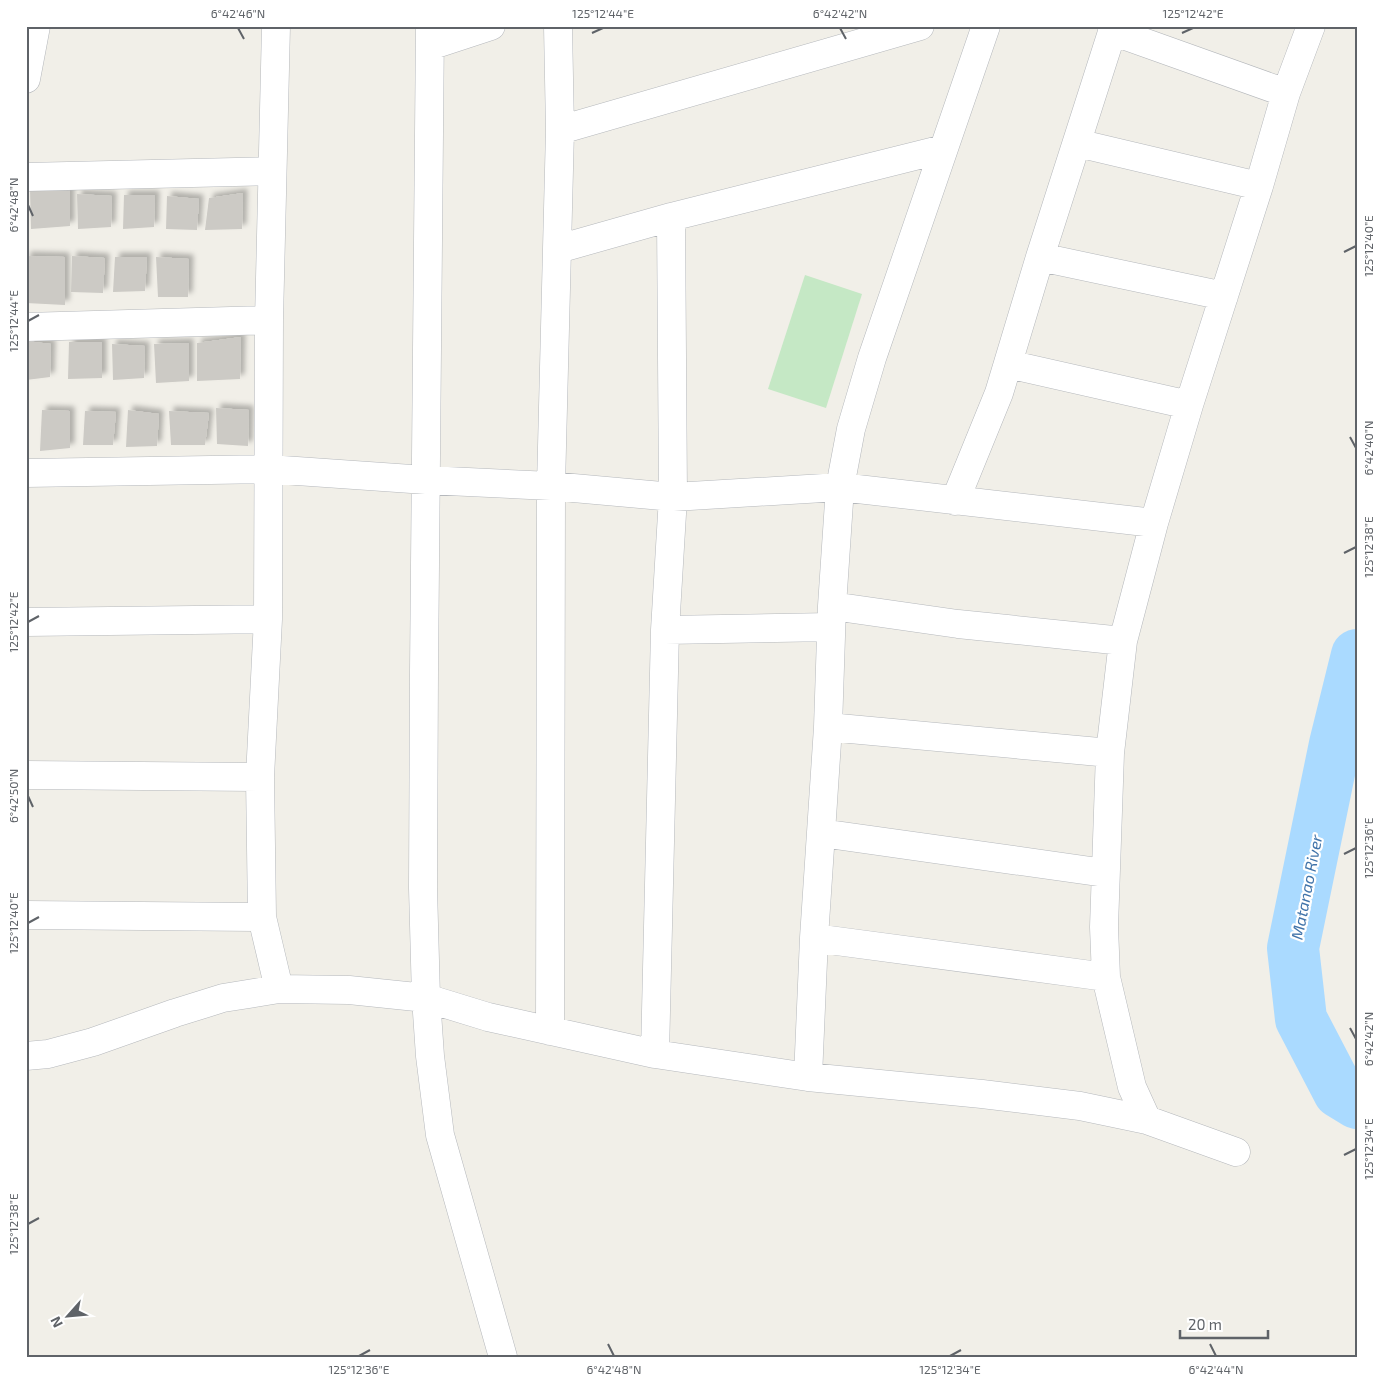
<svg xmlns="http://www.w3.org/2000/svg" width="1383" height="1383" viewBox="0 0 1383 1383" font-family="'Exo 2',sans-serif">
  <style>
    .grass { fill: #c5e8c5 }
    .lines { fill: none; stroke-linecap: round; stroke-linejoin: round }
    .river { stroke: #aadaff; stroke-width: 52 }
    .building { fill: #cccac5; filter: url(#shadow) }
    .minor-casing { stroke: #b5b8bc; stroke-width: 29 }
    .minor { stroke: #fff; stroke-width: 28 }
    .ticks { fill: none; stroke: #5f6368; stroke-width: 2 }
    .labels { text-anchor: middle; dominant-baseline: central; stroke-width: 4.5; stroke-linejoin: round; paint-order: stroke }
    .water-label { font-size: 16px; font-style: italic; fill: #4174aa; stroke: #fff }
    .neatline { fill: none; stroke: #5f6368; stroke-width: 2 }
    .ticks-label { font-size: 12px; text-anchor: middle; fill: #5f6368 }
  </style>
  <defs>
    <filter id="shadow"><feDropShadow dx="4.5" dy="-4.5" stdDeviation="2.5" flood-color="#0004"/></filter>
  </defs>
  <rect width="100%" height="100%" fill="#f1efe8"/>
  <path class="grass" d="M805,275L862,294L826,408L768,389Z"/>
  <g class="lines">
    <path class="river" d="M1357,655L1335,744L1293,948L1301,1019L1339,1092L1357,1103"/>
  </g>
  <path class="building" d="M30,189L70,190V226L31,229Z
    M243,193L242,229L205,230L209,198Z
    M77,194L112,196L111,227L78,229Z
    M124,195H155L154,227L123,229Z
    M167,196L199,199L197,230L166,229Z
    M26,256L65,257V305L26,303Z
    M72,256L105,258L103,293L71,292Z
    M115,257H147L145,291L113,292Z
    M156,257L189,259L188,297H158Z
    M241,337L240,379L197,381V343Z
    M26,341L51,344L50,377L26,380Z
    M69,342H102V378L68,379Z
    M189,343V381L156,383L154,344Z
    M112,344L145,346L144,378L113,380Z
    M216,408L249,410L248,446L217,444Z
    M42,410L70,411V448L40,451Z
    M128,410L159,414L157,446L126,447Z
    M85,411L116,412L113,445H83Z
    M169,411L209,413L205,445H171Z"/>
  <g class="lines">
    <g class="minor-casing">
      <path id="minor" d="M276,26L269,320L268,619L260,777L262,917L279,989
        M430,26L424,672L423,888L426,998L430,1056L440,1135L503,1357
        M1112,31L1286,93
        M430,46L491,26
        M26,79L36,26
        M560,130L920,26
        M1077,143L1259,186
        M26,177L272,171
        M558,249L671,217L943,149
        M1040,257L1224,296
        M26,327L269,320
        M1008,364L1189,405
        M26,473L268,469L426,480L551,486L673,497L840,487L1154,523
        M955,501L999,393L1040,257L1114,26
        M832,606L958,624L1123,641
        M26,622L268,619
        M665,630L831,627
        M828,727L1110,753
        M26,775L260,777
        M821,833L1105,873
        M26,915L262,917
        M814,938L1106,977
        M550,1031L551,486L560,130L558,26
        M655,1054L665,630L673,497L671,217
        M26,1056L48,1054L93,1042L175,1013L223,998L279,989L349,990L426,998L488,1017L655,1054L808,1077L982,1094L1080,1106L1147,1120L1236,1152
        M808,1077L814,938L828,727L832,606L840,487L851,429L872,358L986,26
        M1147,1120L1132,1087L1106,977L1104,927L1110,753L1123,641L1154,523L1189,405L1259,186L1286,93L1311,26"/>
    </g>
    <use href="#minor" class="minor"/>
  </g>
  <path class="ticks" d="M238,28L244,39M840,28L846,39M592,33L603,28M1182,33L1193,28M28,205L33,216M1344,252L1356,246M28,321L39,315M1350,437L1356,448M1344,553L1356,547M28,622L39,616M28,796L33,807M1344,854L1356,848M28,923L39,917M1350,1028L1356,1039M1344,1155L1356,1149M28,1224L39,1218M608,1344L614,1356M1210,1344L1216,1356M359,1356L370,1350M950,1356L961,1350"/>
  <g class="labels">
    <g class="water-label">
      <text transform="translate(1306 887) rotate(-79)">Matanao River</text>
    </g>
  </g>
  <rect width="1383" height="1383" fill="none" stroke="#ffffff" stroke-width="55"/>
  <g transform="translate(68 1316) rotate(243)" stroke="#ffffff" stroke-width="4" paint-order="stroke">
  <path d="M0-4L9 19L0 12L-9 19Z" fill="#5f6368"/>
  <text y="-8" font-size="14" font-weight="bold" text-anchor="middle" fill="#5f6368">N</text>
  </g>
  <path d="M1180 1330v8h88v-8" fill="none" stroke="#5f6368" stroke-width="2.5"/>
  <text x="1188" y="1330" font-size="15" fill="#5f6368" stroke="#ffffff" stroke-width="4" paint-order="stroke">20 m</text>
  <rect x="28" y="28" width="1328" height="1328" class="neatline"/>
  <g class="ticks-label">
    <text x="238" y="18">6°42'46"N</text>
    <text x="603" y="18">125°12'44"E</text>
    <text x="840" y="18">6°42'42"N</text>
    <text x="1193" y="18">125°12'42"E</text>
    <text transform="translate(14 205) rotate(-90)" y="4">6°42'48"N</text>
    <text transform="translate(1369 246) rotate(-90)" y="4">125°12'40"E</text>
    <text transform="translate(14 321) rotate(-90)" y="4">125°12'44"E</text>
    <text transform="translate(1369 448) rotate(-90)" y="4">6°42'40"N</text>
    <text transform="translate(1369 547) rotate(-90)" y="4">125°12'38"E</text>
    <text transform="translate(14 622) rotate(-90)" y="4">125°12'42"E</text>
    <text transform="translate(14 796) rotate(-90)" y="4">6°42'50"N</text>
    <text transform="translate(1369 848) rotate(-90)" y="4">125°12'36"E</text>
    <text transform="translate(14 923) rotate(-90)" y="4">125°12'40"E</text>
    <text transform="translate(1369 1039) rotate(-90)" y="4">6°42'42"N</text>
    <text transform="translate(1369 1149) rotate(-90)" y="4">125°12'34"E</text>
    <text transform="translate(14 1224) rotate(-90)" y="4">125°12'38"E</text>
    <text x="359" y="1374">125°12'36"E</text>
    <text x="614" y="1374">6°42'48"N</text>
    <text x="950" y="1374">125°12'34"E</text>
    <text x="1216" y="1374">6°42'44"N</text>
  </g>
</svg>
